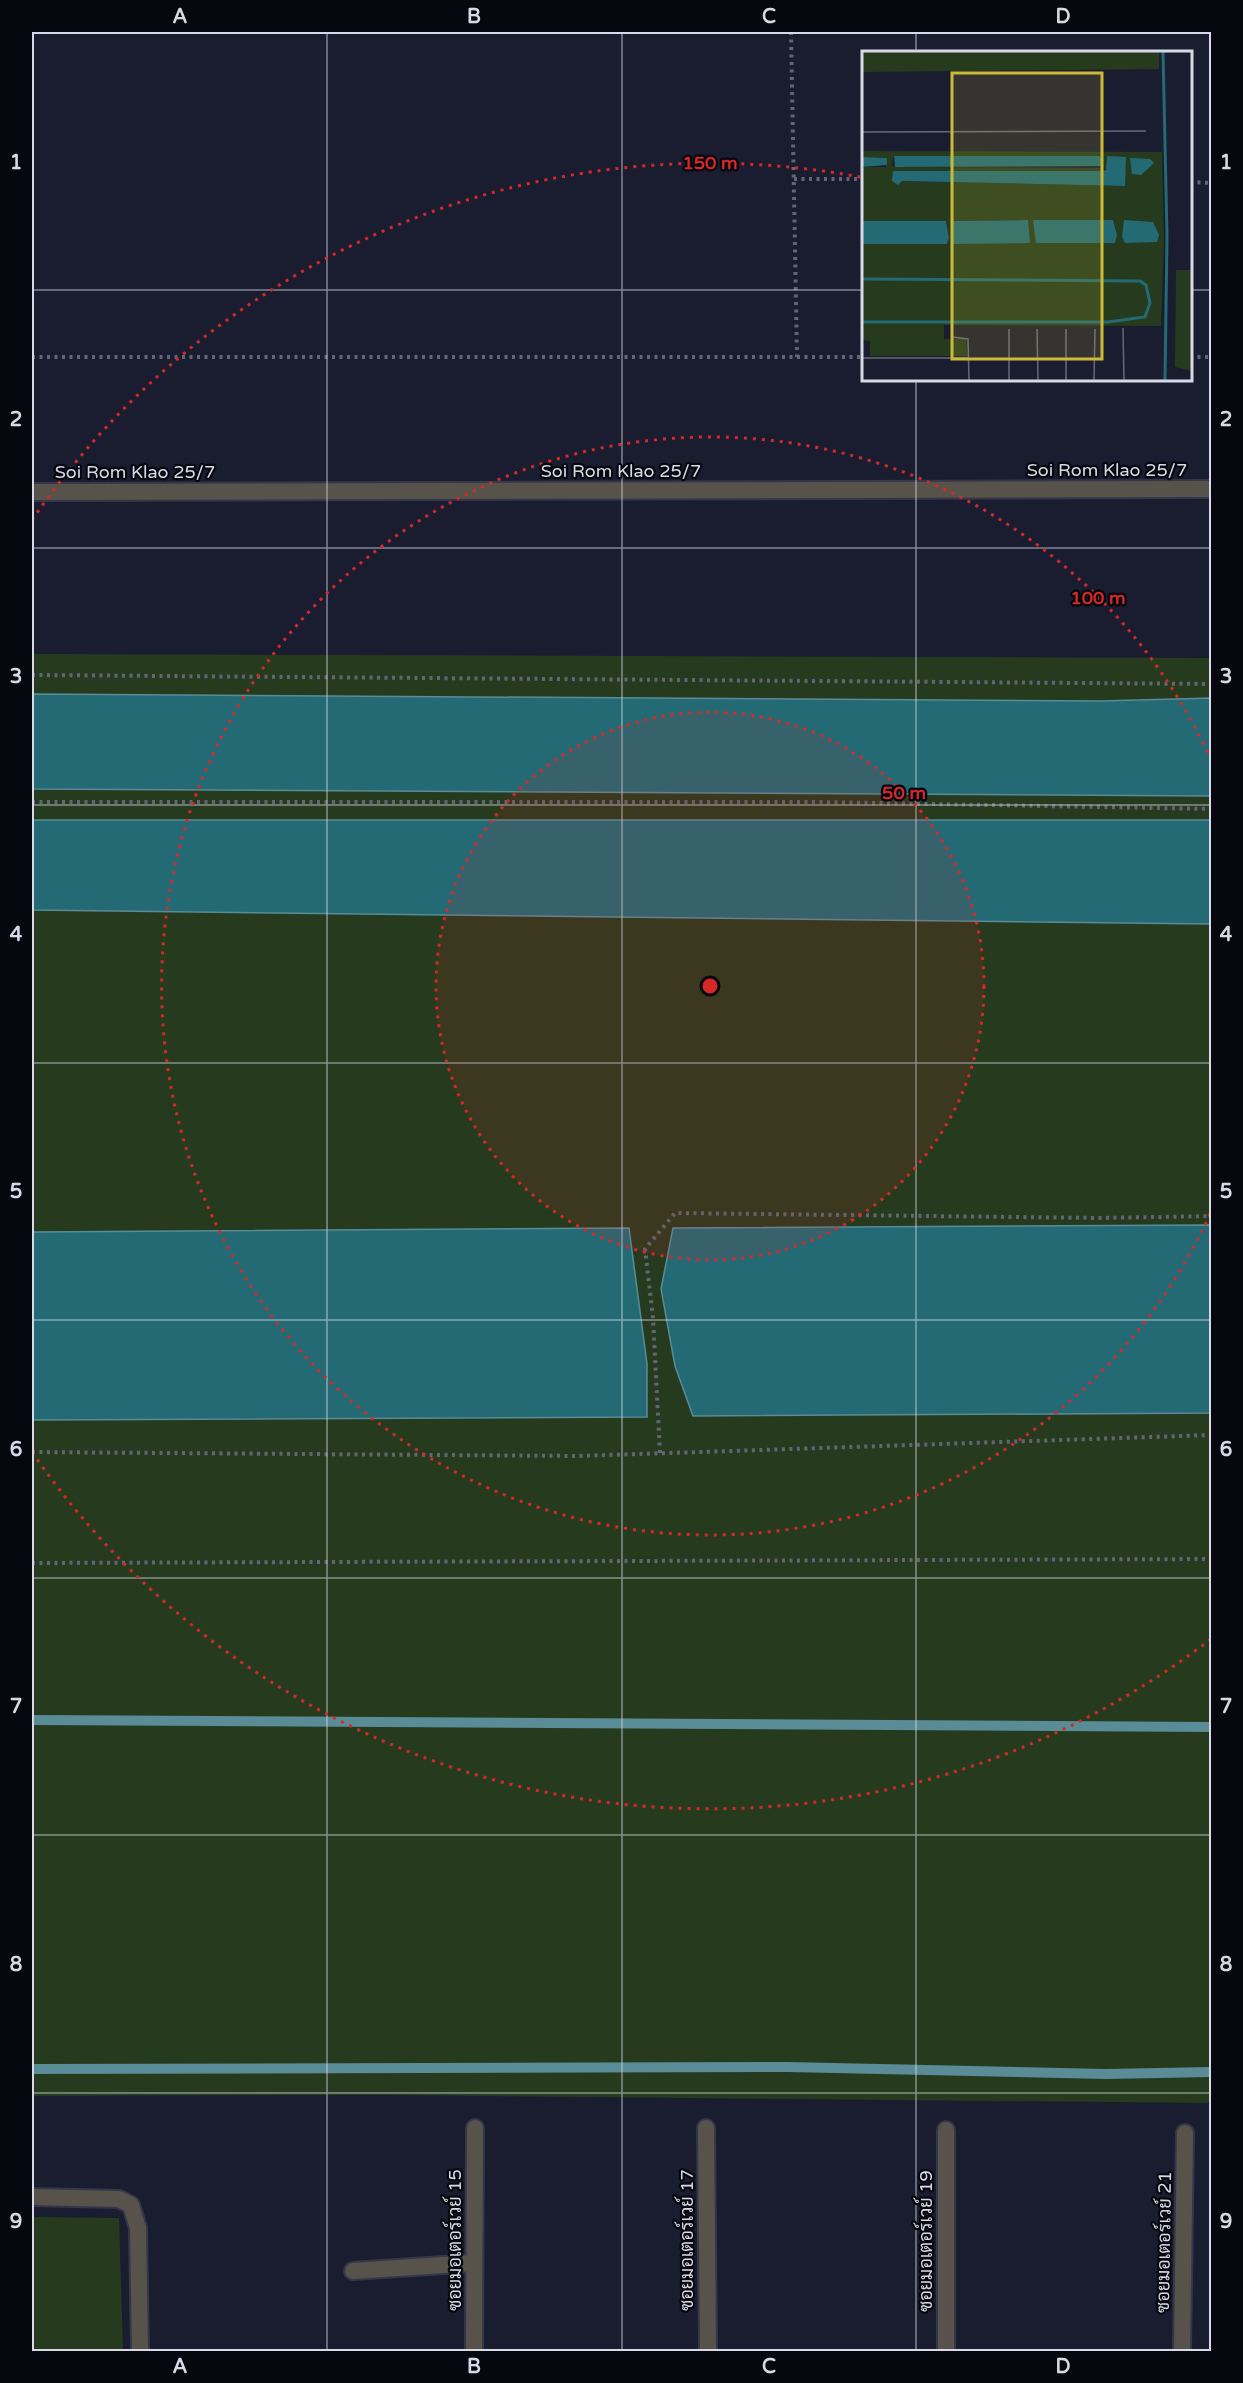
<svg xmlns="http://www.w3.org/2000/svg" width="1243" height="2383" viewBox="0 0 1243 2383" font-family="'Varela Round',Sarabun,sans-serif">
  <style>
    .green { fill: #263b1e }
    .water { fill: #236a75; stroke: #598c97; stroke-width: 1.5 }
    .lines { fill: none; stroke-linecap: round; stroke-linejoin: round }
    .stream { stroke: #598c97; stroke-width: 10 }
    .service-casing { stroke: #343749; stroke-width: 20 }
    .minor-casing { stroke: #343749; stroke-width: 20 }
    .path { stroke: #626575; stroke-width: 4; stroke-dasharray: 3 4.5; stroke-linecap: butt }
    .service { stroke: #57534a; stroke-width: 16 }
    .minor { stroke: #57534a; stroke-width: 16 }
    .grid { fill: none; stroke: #d7dae6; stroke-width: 1.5; stroke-opacity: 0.55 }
    .ring { fill: none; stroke: #d62828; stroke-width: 3; stroke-dasharray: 3 6 }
    .labels { text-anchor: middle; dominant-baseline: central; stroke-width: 4.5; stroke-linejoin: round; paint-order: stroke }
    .street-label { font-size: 18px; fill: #d7dae6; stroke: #07080f }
    .inset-river { fill: none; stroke: #236a75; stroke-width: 3 }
    .inset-road { fill: none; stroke: #666978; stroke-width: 1.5 }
    .view { fill: #cdb938; fill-opacity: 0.15; stroke: #cdb938; stroke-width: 3 }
    .inset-edge { fill: none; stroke: #d7dae6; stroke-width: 3 }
    .centre { fill: #d62828; stroke: #07080f; stroke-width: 3 }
    .ring-label { font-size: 18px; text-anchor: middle; font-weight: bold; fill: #d62828; stroke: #07080f; stroke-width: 4.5; stroke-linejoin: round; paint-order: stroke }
    .neatline { fill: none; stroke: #d7dae6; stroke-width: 2 }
    .grid-label { font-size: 20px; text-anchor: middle; font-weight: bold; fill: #d7dae6 }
  </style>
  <rect width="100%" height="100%" fill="#1a1d2f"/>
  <path class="green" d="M32,654L1211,658L1212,698L1101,701L32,694Z
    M32,789L1212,796L1211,820H32Z
    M32,910L1211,924V1225L674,1228L661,1289L693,1416L1211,1413V2103L382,2095L32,2096V1420L647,1416V1364L628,1228L32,1232Z
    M32,2217L119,2218L123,2351H32Z"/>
  <path class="water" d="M32,694L1101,701L1211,698V796L32,789Z
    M32,820H1211V924L32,910Z
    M1211,1225V1413L693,1416L675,1366L661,1289L673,1228Z
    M629,1228L647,1364V1417L32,1420V1232Z"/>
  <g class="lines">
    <path class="stream" d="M32,1720L1212,1727
      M32,2069L788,2067L1106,2074L1212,2072"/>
    <g class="service-casing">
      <path id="service" d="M353,2271L474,2263"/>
    </g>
    <g class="minor-casing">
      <path id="minor" d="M32,492L1212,489
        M706,2128L708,2352
        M946,2130V2352
        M32,2197L119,2199L131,2205L138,2228L140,2352
        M474,2352L475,2128
        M1182,2352L1185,2133"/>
    </g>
    <path class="path" d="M791,32L797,357
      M794,179H864
      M1190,182L1212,183
      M32,357H864
      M1190,357H1212
      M32,675L1212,684
      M32,802H820L1212,809
      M32,1452L578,1456L1212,1435
      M660,1453L653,1318L645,1249L675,1213L1099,1218L1212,1216
      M32,1563L1212,1559"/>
    <use href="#service" class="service"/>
    <use href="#minor" class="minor"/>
  </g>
  <path class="grid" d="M327,32V2352M622,32V2352M916,32V52M32,290H864M1190,290H1212M916,380V2352M32,548H1212M32,805H1212M32,1063H1212M32,1320H1212M32,1578H1212M32,1835H1212M32,2093H1212"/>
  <circle cx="710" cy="986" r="274" fill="#d62828" fill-opacity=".12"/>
  <g class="ring">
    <circle cx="710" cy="986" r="274"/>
    <path d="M1210 1214A549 549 0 1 1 1210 758"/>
    <path d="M1211 1639A823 823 0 0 1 32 1452M32 520A823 823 0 0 1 860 177"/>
  </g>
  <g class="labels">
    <g class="street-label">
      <text x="1107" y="470">Soi Rom Klao 25/7</text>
      <text x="621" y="471">Soi Rom Klao 25/7</text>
      <text x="135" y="472">Soi Rom Klao 25/7</text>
      <text transform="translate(455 2240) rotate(-90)">ซอยมอเตอร์เวย์ 15</text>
      <text transform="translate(687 2240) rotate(-90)">ซอยมอเตอร์เวย์ 17</text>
      <text transform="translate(926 2241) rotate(-90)">ซอยมอเตอร์เวย์ 19</text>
      <text transform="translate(1164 2242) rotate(-89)">ซอยมอเตอร์เวย์ 21</text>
    </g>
  </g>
  <g transform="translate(862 51)">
    <rect width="330" height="330" fill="#1a1d2f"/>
    <path d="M0,1H297V18L0,21ZM0,100L300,101L302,191L299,275L82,274V288H104L105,305H8V290L0,289V193H85L87,187L84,170H0V116H24L25,107L0,106ZM32,105H238L241,107L239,117L33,116L30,114ZM264,106L262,135L39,130L31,120H239ZM165,169L168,192L89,186L90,170ZM314,219H330V320L313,316Z" fill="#263b1e" fill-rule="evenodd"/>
    <path d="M32,105H238L242,115L33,116ZM245,105L264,106L263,135L40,130L36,134L30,130L31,120H239L244,119ZM0,106L25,107V114L0,116ZM268,107L288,108L292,112L279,124L270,123ZM166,169L168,192L90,193L89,170ZM171,169H251L255,184L253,192H174ZM262,169L291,171L297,184L295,191L263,192L260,186ZM0,170H84L87,187L85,193H0Z" fill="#236a75"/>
    <path class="inset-river" d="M301,1L305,185L303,329M0,228L278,230L284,234L288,252L283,266L246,271H0"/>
    <path class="inset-road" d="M0,81L284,80M261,277L262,329M175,278L176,329M204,278V329M90,286L106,288L107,329M0,307H107M147,329V278M232,329L233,278"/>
    <path class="view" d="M90,22H240V308H90Z"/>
    <rect width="330" height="330" class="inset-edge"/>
  </g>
  <circle cx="710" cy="986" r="9" class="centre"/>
  <g class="ring-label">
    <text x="710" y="169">150 m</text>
    <text x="1098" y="604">100 m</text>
    <text x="904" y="799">50 m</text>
  </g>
  <rect width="1243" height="2383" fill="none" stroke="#07080f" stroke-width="66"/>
  <rect x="33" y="33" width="1177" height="2317" class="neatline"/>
  <g class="grid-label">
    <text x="180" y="23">A</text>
    <text x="474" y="23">B</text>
    <text x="769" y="23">C</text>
    <text x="1063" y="23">D</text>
    <text x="16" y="169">1</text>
    <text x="1226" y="169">1</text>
    <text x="16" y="426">2</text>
    <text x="1226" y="426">2</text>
    <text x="16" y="683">3</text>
    <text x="1226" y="683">3</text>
    <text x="16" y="941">4</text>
    <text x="1226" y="941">4</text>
    <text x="16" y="1198">5</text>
    <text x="1226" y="1198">5</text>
    <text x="16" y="1456">6</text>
    <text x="1226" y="1456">6</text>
    <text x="16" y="1713">7</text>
    <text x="1226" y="1713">7</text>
    <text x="16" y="1971">8</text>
    <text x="1226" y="1971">8</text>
    <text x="16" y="2228">9</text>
    <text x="1226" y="2228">9</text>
    <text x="180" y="2373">A</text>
    <text x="474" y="2373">B</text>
    <text x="769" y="2373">C</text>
    <text x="1063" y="2373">D</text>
  </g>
</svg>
